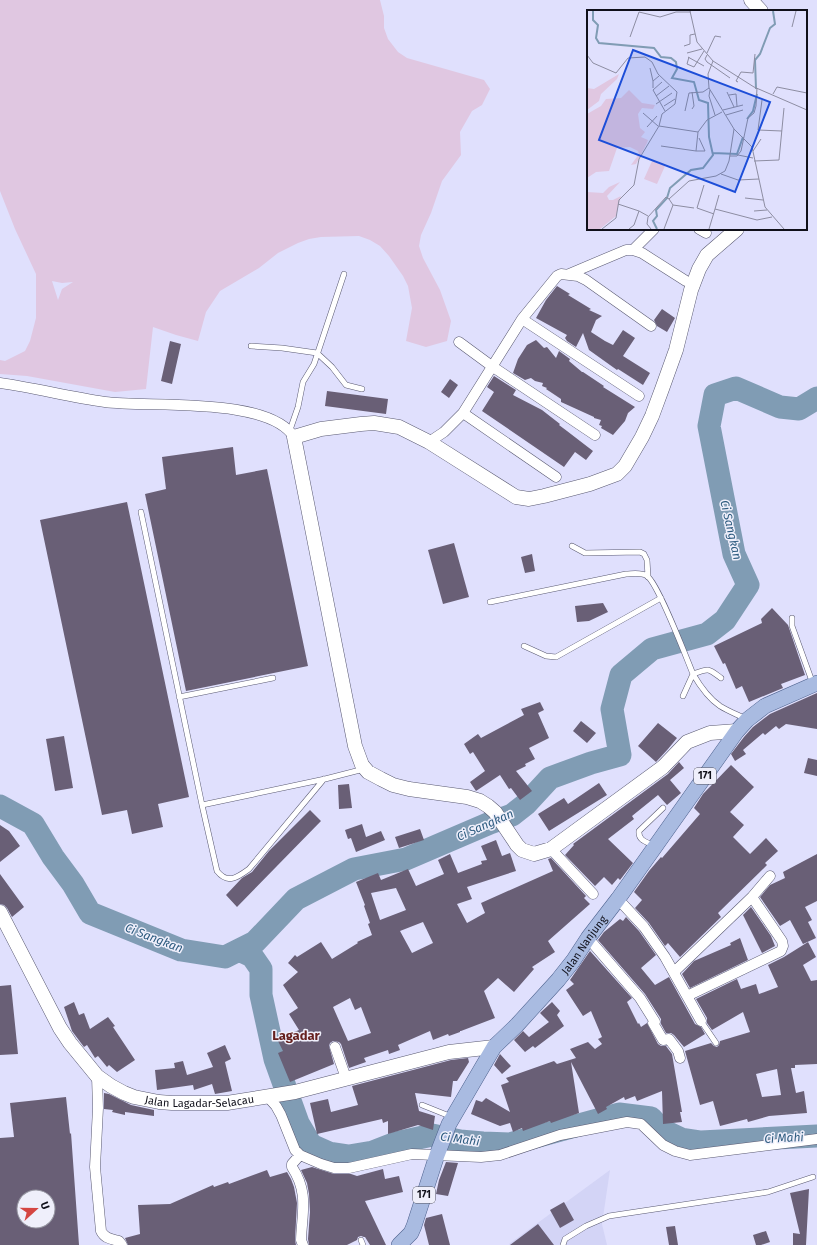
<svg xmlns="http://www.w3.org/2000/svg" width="817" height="1245" viewBox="0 0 817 1245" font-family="'Fira Sans',sans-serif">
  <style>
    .built { fill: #d3d4f6 }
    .green { fill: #e0c7e1; fill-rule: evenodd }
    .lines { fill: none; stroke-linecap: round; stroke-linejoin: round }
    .river { stroke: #809cb4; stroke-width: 23 }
    .building { fill: #695f76; fill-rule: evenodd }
    .lane-casing { stroke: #5a5a72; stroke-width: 6 }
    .street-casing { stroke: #5a5a72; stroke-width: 11 }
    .secondary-casing { stroke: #5a5a72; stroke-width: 15 }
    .primary-casing { stroke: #4e628e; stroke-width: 16 }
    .lane { stroke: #fff; stroke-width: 5 }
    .street { stroke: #fff; stroke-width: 10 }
    .secondary { stroke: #fff; stroke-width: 14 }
    .primary { stroke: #a9bbe1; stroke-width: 15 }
    .labels { text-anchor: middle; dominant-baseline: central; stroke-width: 3; stroke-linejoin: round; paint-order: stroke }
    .shield { fill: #efeffb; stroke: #53535e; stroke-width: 1 }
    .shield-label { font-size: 10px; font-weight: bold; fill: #10101a }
    .street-label { font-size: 11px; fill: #10101a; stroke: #efeffb }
    .water-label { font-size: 12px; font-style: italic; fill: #2d5b7f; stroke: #efeffb }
    .quarter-label { font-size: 13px; font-weight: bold; fill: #66211f; stroke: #efeffb }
    .inset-river { fill: none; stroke: #809cb4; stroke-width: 2 }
    .inset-road { fill: none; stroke: #8d8da2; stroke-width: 1 }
    .view { fill: #1d4ed8; fill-opacity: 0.15; stroke: #1d4ed8; stroke-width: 2 }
    .inset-edge { fill: none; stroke: #10101a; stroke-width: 2 }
  </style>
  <rect width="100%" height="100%" fill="#e0e0fd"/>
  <path class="built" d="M610,1170L602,1224L607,1245H510L509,1244Z"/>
  <path class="green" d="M0,0H380L384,16V28L388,39L398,52L407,58L484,80L490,89L482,105L472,111L460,132L461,155L442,181L431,213L421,235L419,246L423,258L440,290L451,321L447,341L426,347L406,341L412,308L408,286L403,276L389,256L380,246L370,240L359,236L321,237L309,239L298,243L278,253L259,268L220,291L206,312L198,341L176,335L153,327L146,389L115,392L27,376L0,374V360L5,361L25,351L30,341L36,318V274L15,229L0,191ZM52,281L62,283L73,282L62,289L58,300Z"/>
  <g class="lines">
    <path class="river" d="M0,806L33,824L53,857L73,884L90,913L181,950L225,957L255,942L296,899L354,869L406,859L490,823L512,815L526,804L550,778L591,763L620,755L612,709L621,675L652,649L707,634L725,620L748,585L734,554L709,426L715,395L736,388L780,407L799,409L817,398
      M239,950L252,956L261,969V995L275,1059L298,1123L311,1145L329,1153L349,1156L373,1152L396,1143L432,1135L460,1141L483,1143L510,1144L619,1114L651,1118L662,1130L681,1139L701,1142L817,1136"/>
  </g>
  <path class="building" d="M557,286L570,294L568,295L591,309L589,310L602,316L596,320L591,332L605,341L613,345L623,330L635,338L623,356L650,373L643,385L618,369L617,370L589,350L583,333L576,347L567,341L565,338L567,335L536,318L546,300Z
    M662,309L675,318L667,332L657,326L654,320Z
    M536,340L544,348L547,347L556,358L559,351L570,359L569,361L582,372H583L604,386L603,387L635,407L628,413L625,421L613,435L601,428L602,426L599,425L601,420L594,418V417L561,402V399L546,389L547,388L542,386L543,383L535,381L531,378L525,380L513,373L518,359L527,345Z
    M170,341L181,344L172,384L161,381Z
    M494,376L516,390L513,395L542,410L560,424L559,425L567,431L593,451L586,460L575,452L564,467L482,411L494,392L487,387Z
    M450,379L458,385L449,398L441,392Z
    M327,391L388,399L386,414L325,406Z
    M233,447L236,475L267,469L308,666L186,691L145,494L166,489L162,457Z
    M127,502L189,797L158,804L163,827L132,834L127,810L102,815L40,520Z
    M454,543L469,597L443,604L428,550Z
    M532,554L535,571L525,573L521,557Z
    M603,603L608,612L589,621L577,622L575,606Z
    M772,608L788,625L805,675L781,684L783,688L749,702L742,686L736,689L725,663L723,664L714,646L762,623L761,619Z
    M817,693V729L786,724L779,729L776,726L765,735L763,733L743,750L746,754L735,761L731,754L744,737L753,727L770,714Z
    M540,702L544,710L538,713L549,738L529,748L535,759L525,764L526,766L516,771L532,791L520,800L511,788L509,789L500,775L476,791L470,782L485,771L473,752L470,754L464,744L478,734L481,738L524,715L521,709Z
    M581,721L596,733L587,743L573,731Z
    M658,723L677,738L668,749L656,762L638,746Z
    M64,736L73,788L55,791L46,739Z
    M808,758L817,760V776L804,773Z
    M679,762L684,768L670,780L681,793L667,805L658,795L632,816L634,819L608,839L633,863L620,880L618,878L612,885L604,877L595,886L565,855L574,845L573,844L668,774Z
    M731,765L754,787L730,812L744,825L733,837L750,854L766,838L778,851L765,863L767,865L718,913L721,917L680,957L668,943L665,946L649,923L635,908L642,900L634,892L649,871L661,857L662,858L700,814L694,808L703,794Z
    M599,783L607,795L549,831L538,814L564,798L568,804Z
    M349,784L352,808L339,809L338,785Z
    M310,810L321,821L237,907L226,895L242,878L252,872L269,851Z
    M362,824L366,837L381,831L385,840L356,852L351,838L348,839L345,830Z
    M0,825L9,831L20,846L0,862Z
    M420,829L424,840L399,848L395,837Z
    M496,840L502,856L510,853L516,871L467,887L472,899L457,904L467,923L485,913L481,903L553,871L548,859L551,858L586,896L584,898L590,904L548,941L555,952L532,967L534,969L514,992L498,978L484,991L495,1018L461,1031H460V1032L449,1036L448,1034L433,1040L430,1031L398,1045L400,1050L389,1054L388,1050L364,1058L366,1062L349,1068L341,1044L339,1042L333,1041L330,1043L329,1046L334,1064L290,1082L278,1053L283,1051L277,1039L299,1030L289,1014L298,1008L283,985L298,972L288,963L295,955L297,957L321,942L332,959L358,943L357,942L372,935L368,924L370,923L364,906L365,905L356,882L378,873L381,880L408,869L416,886L444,874L438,860L450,854L458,873L482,864L481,861L487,860L481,846ZM396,888L406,910L380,920L371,893ZM423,922L433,943L412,953L400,931ZM350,998L355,1010L361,1007L371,1033L348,1041L333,1007Z
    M817,854V901L805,907L812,920L808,922L816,938L803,944L790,920L780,926L760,897L770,885L785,878L783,872Z
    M0,874L24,907L12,917L7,908L4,905L0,904Z
    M751,907L771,936L775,946L762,953L743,915Z
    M626,917L639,931L656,955L641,968L655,985L669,977L695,1024L701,1027L705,1034L684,1047L674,1035L671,1033H666L661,1024V1019L645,994L598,940L604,932L620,919L623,921Z
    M740,938L748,960L690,988L682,974L694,961L731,945L730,943Z
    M808,942L816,957L803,965L811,981L817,980V1064L795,1065V1068H791L796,1093L804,1091L807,1113L769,1116L748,1122L747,1119L720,1126L713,1101L700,1105L685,1051L711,1043L714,1046L717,1047L719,1045L720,1041L750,1032L743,1012L712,1030L707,1023V1018L696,999L737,979L741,989L756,984L759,994L778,987L768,965L784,957ZM777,1069L781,1095L762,1097L756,1074Z
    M590,951L632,998L627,1002L638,1024L639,1023L641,1027L647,1023L658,1044L661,1046H666L672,1054L682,1112H680L682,1122L663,1124L662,1091L637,1101L635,1096L625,1100L624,1097L606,1107L607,1109L598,1114L571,1062L579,1113L551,1123L550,1121L523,1131L522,1128L513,1132L510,1123L500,1126L471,1114L476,1100L482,1102L486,1098L510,1112L501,1085L509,1082L506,1078L554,1061L557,1064L576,1058L570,1049L588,1042L595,1049L602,1044L598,1039L602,1037L591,1011L583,1016L566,990L574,984L570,980Z
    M11,985L18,1054L0,1055V986Z
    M74,1002L79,1015L84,1013L90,1029L108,1017L115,1026L113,1027L135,1060L117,1072L109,1065L107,1067L98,1056L95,1058L87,1045L84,1047L72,1031L64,1007Z
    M552,1002L560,1011L557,1015L564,1026L535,1048L533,1046L525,1052L514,1040L523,1031L529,1037L549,1022L540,1013Z
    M225,1045L231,1059L225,1062L232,1091L215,1094L212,1084L194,1090L193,1085L157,1090L155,1070L175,1068L174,1063L183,1061L187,1075L213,1067L207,1053Z
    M500,1054L511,1066L502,1074L494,1065Z
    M468,1058L469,1062L457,1081H453L451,1097L415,1093L419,1111L435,1116L433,1130L418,1125L388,1134V1121L383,1123L382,1119L317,1134L310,1103L328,1099L331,1112L358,1105L352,1086L451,1060Z
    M104,1093L109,1094L131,1105L154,1110V1116L125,1112V1115L112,1112L113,1110L104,1109Z
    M66,1097L70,1134L71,1133L79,1245H0V1138L14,1137L10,1103ZM24,1197H48V1221H24Z
    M446,1162L458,1163L448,1196L436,1194L439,1180Z
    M312,1167L334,1174H351L357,1176L383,1169L385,1179L399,1176L403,1192L365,1201L386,1245H370L365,1237H364L361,1236L358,1237L357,1240L347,1245H309L308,1239L310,1212L309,1194L307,1183L301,1170Z
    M267,1170L270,1177L287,1172L291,1179L294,1187L297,1203L295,1240L296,1245H128L125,1238L140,1234L138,1205L170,1204L213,1185L214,1187L228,1182L229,1184Z
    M809,1189L806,1245H793V1233L800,1234L790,1193Z
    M564,1202L574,1220L560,1228L550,1210Z
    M442,1214L450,1245H429L424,1225L426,1218Z
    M538,1224L554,1245H510Z
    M675,1226L678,1245H669L666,1227Z
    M766,1231L770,1242L761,1245H756L753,1235Z"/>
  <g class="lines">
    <g class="lane-casing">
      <path id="lane" d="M251,346L282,348L317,353L332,367L346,385L362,389
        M290,430L298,407L303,382L314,364L344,274
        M141,512L202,805L325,779L364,769
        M572,546L585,553L640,552L644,554L647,560L648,577
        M490,602L626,574C632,574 641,572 647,576C658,583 686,657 693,674C700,686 708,698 720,706C728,711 738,715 746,719
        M792,618V626L813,684
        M524,646L546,656L556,657L661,598
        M683,696L693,674C709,668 708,668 721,678
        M179,697L273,678
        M202,805L217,871C228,885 238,877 249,869L324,779
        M655,846C647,842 638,841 639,831L663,808
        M701,1021L716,1043
        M422,1105L452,1117
        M361,1240L363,1245
        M563,1245L565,1239L586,1226L609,1216L768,1192L813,1177"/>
    </g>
    <g class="street-casing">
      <path id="street" d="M699,229L706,233
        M633,250L654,229
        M569,274L626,250H633L642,253L686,281
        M522,319L639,396
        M459,342L493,367L595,435
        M0,383C35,388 70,397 105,402C149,408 268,396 294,437
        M463,413L556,477
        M429,442L444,432L463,413L522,319L557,276L561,274L578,276L586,280L651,326
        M551,849L593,894
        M618,899L644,927L665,957L701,1021
        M588,938L640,998L655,1022L653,1023L663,1040L669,1039L678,1051L680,1058
        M674,972L752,897L770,876
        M687,996L781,951L783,946L782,941L752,897
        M335,1047L346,1078
        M97,1076L98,1108L95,1167L101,1231C105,1239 112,1239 119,1241L122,1245
        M267,1096L276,1106L281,1115L295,1150L300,1155L321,1164L334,1168H349L412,1154L481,1157L500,1155L560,1135L627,1122L641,1124L663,1145L675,1151L690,1155L817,1139
        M300,1155L292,1164V1167C309,1193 302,1212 301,1240L303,1245"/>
    </g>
    <g class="secondary-casing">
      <g id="secondary">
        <path d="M751,0L761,11"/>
        <path d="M737,229L707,255L699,269L691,290L676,350L662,389L652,416L642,437L625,466L617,474L590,484L544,496L529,499L516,497L429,442L399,427L374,423L361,424L321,429L294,437L355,746L362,765L368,772L381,779L393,785L409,789L467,797L480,801L488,806L495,812L517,845L522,850L534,854L551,849L663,767L687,742L710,733L737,731"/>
        <path id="s1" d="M0,912L60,1028L70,1043L97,1076L111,1086L124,1093L134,1097L159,1102L172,1103H227L295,1092L449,1052L494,1047"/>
      </g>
    </g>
    <g class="primary-casing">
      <g id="primary">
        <path id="s2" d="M399,1245L411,1233L414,1226L437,1155L449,1124L494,1047L517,1025L558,980L573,961L588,938L618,899L737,731L747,720L765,706L817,683"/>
      </g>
    </g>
    <use href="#lane" class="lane"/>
    <use href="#street" class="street"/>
    <use href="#secondary" class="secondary"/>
    <use href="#primary" class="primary"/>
  </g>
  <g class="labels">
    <g class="shield">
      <rect x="694" y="768" width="22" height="16" rx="3"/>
      <rect x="413" y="1187" width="22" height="16" rx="3"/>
    </g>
    <g class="shield-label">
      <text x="705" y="776">171</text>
      <text x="424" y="1195">171</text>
    </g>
    <g class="street-label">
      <text stroke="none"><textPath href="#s2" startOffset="358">Jalan Nanjung</textPath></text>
      <text stroke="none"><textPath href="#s1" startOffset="300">Jalan Lagadar-Selacau</textPath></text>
    </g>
    <g class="water-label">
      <text transform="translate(731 530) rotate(77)">Ci Sangkan</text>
      <text transform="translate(485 825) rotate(-24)">Ci Sangkan</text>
      <text transform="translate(154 938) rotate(21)">Ci Sangkan</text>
      <text transform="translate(784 1138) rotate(-3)">Ci Mahi</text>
      <text transform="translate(460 1139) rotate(8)">Ci Mahi</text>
    </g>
    <g class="quarter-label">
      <text x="296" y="1035">Lagadar</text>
    </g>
  </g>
  <g transform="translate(587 10)">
    <rect width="220" height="220" fill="#e0e0fd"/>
    <path d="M32,64L30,69L14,84L12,91L0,100V78L7,79ZM42,80L55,93L68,95L66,99L55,98L51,104L53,118L58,122L54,127L61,130L60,133L49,154L44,155L52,144L51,141L43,137L30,138L22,161L9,162L0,168V104L14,96L19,89L34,88ZM65,151L78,156L70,174L57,169ZM33,172L20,186L22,190H26L34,186L29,206L13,219H0V182L16,183L22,177Z" fill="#e0c7e1"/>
    <path class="inset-river" d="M6,1V10L11,15L9,28L12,33L67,38L74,47L84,48L89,52L90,59L85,68L107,72L112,90L121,93L122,127L126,145L116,158L104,160L83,178L80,188L69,200L70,206L66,211L70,219M169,79L168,50L173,44L183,18L188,14L186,1M160,109L166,101L170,84M126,143L150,144L156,127"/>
    <path class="inset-road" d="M103,1L110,32L126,51L121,64L122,78L147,119L165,137L178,197L197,219M205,17L209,1M43,27L52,2L73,7L89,2H104M97,36L103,34V25L108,24M100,43L115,39M120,43L128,26L134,27M0,45L6,53L29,63L41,48L58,47L65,52L71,64L90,82L88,94L75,104L72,116L52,149L47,175L32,190L29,208L15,219M120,45L118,49L120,52L143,68M101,47L117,56M102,47L100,54L107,57L117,41M126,51L167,77L220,100M63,58L66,71M75,72L66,80L78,101M151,72L149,71L154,62L166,63L168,44M66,78V71L72,66M123,80L122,86L128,105M140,82L147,97M186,84L190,77L220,83M142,85L149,84L150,96M69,86L82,76M175,90L171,120L195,121M69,94L85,83M77,96L88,89M105,99L107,96L105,82M136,100L156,95M98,101L102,83L116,82L122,78M56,103L71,116M139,105L156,100M72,116L111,122L120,110L135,102M60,117L70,106M74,136L109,141L111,122M109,141H118L112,128M166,141L174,129M151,145L166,148M143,146H150L154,141L161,108L167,103L169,96L170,78M167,151L192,150L197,98M134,164L151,170L172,169M117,175L110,198L127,204M132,185L128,199L170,210L185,207M158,188L176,190M31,194L52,201M86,195L107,198M167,201L180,200M42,219L47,215L52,201L61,206M64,219L60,214L61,207L79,187L82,189L102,171L129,166L138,161L142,151L147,119M77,219L86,195L82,189M122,219L128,199"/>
    <path class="view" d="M46,40L183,92L148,182L12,130Z"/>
    <rect width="220" height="220" class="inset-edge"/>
  </g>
  <g transform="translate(36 1209) rotate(69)"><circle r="19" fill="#efeffb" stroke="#9696a1"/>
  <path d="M0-3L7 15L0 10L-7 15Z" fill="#d44542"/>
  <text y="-6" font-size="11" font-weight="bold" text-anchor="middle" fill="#10101a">U</text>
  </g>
</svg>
